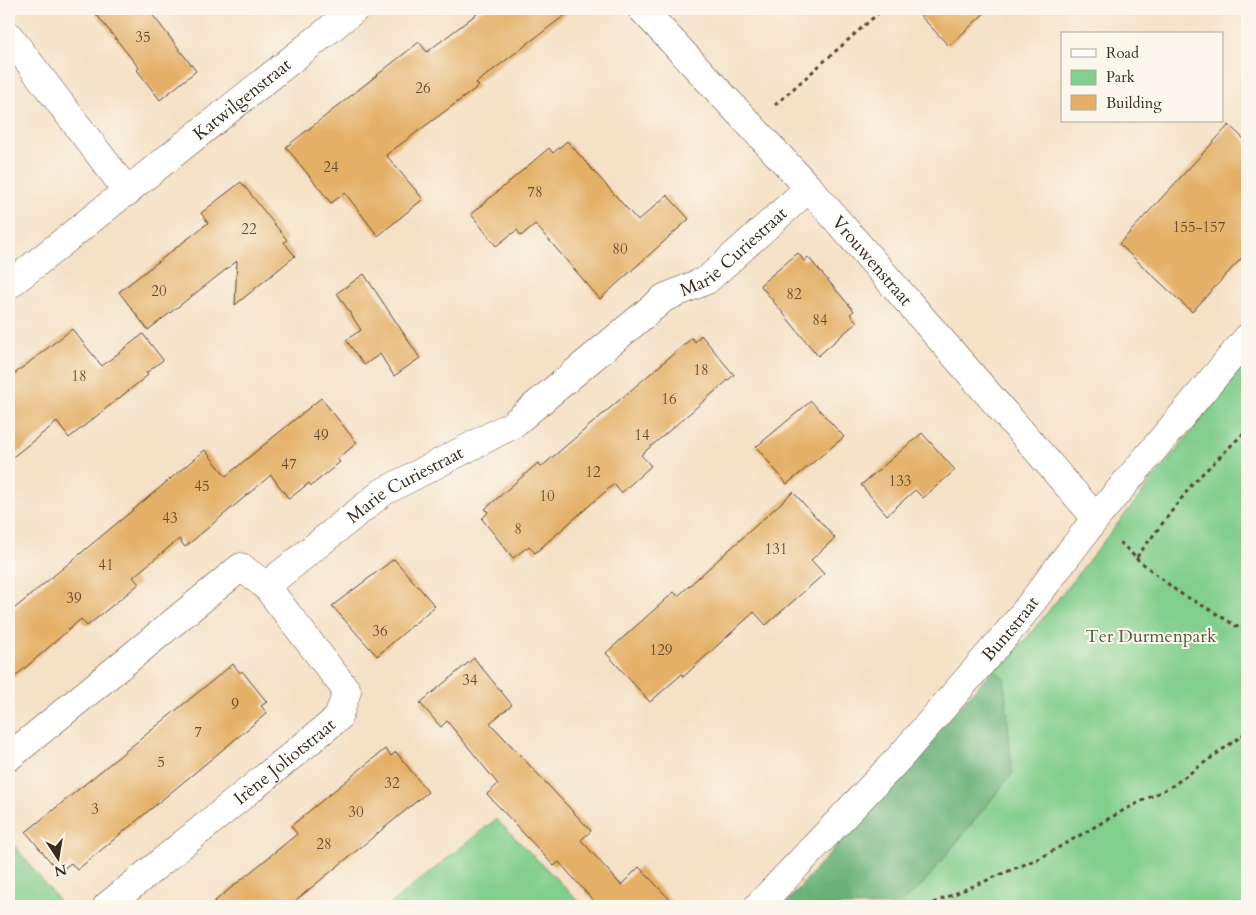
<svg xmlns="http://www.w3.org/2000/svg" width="1256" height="915" viewBox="0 0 1256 915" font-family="Cardo,serif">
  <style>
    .green { fill: #82ce8c; stroke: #5e7c55 }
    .forest { fill: #69b178; stroke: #526e4b }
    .building { fill: #e4b068 }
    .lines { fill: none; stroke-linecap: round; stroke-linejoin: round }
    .minor-casing { stroke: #574537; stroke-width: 29 }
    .path { stroke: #574537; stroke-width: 3; stroke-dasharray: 4 4; stroke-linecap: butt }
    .minor { stroke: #fff; stroke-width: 28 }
    .labels { text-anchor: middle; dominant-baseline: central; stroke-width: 4; stroke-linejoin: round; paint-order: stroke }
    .number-label { font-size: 15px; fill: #654c30 }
    .street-label { font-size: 18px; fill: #3b2a1e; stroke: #fbf7ec }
    .park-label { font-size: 18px; fill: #505b3f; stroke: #fbf7ec }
  </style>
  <rect width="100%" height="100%" fill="#fbf7ec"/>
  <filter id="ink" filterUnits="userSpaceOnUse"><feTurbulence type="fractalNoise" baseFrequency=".02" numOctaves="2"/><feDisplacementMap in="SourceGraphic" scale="10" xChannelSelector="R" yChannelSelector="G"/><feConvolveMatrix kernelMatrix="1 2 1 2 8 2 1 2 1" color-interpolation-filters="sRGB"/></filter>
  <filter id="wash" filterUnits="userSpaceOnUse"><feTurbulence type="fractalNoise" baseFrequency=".0096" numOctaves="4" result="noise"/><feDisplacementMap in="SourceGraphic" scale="20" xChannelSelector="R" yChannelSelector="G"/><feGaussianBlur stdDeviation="1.12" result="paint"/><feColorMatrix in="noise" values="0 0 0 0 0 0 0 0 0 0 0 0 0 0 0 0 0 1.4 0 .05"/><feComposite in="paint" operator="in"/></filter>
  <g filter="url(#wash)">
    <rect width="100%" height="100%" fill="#f5e1c6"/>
    <path class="green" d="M1247,361V906H897L921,886L1012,774L1004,678L993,669L1027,638Z
      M496,819L584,906H388Z
      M9,839L63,906H9Z"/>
    <path class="forest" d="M993,669L1004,678L1012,774L921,886L897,906H783Z"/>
    <g id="blocks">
      <path class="building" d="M92,9H148L196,71L160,100L137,70L139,68Z
        M483,9H573L476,83L479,86L386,155L423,199L378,236L345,193L331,203L286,147L419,42L427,52Z
        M914,9H989L949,46Z
        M1229,125L1247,142V252L1192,312L1119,244Z
        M567,141L638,221L667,195L689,219L600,299L535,224L521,236L517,230L496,246L471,214L549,148L553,153Z
        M241,182L287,240L284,242L295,256L235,305L237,261L148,330L119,292L208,223L201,213Z
        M798,253L804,261L808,257L854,311L850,314L857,322L818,356L760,285Z
        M364,274L420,358L394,376L380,354L364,365L346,340L361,330L337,293Z
        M72,329L102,366L143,334L163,360L146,373L148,375L69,438L57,422L9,460V378Z
        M701,335L734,375L641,455L651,466L621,493L614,484L535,553L529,546L513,558L482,519L488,512L485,509L538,463L541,467L692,338L695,342Z
        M321,398L357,443L337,459L340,462L311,486L309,483L289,499L271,475L185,547L179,539L133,577L139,584L87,626L81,619L9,682V613L205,450L226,476Z
        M811,401L844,437L787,484L756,447Z
        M922,433L955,470L923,498L915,490L887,515L861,485Z
        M793,492L835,538L811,560L824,574L766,625L754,612L683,677L682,674L650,702L606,653L674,592L678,596Z
        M394,559L435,606L377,656L332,606Z
        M474,658L512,705L490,723L591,831L581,840L621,885L639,867L676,906H598L559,862L554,866L487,794L498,784L447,721L441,727L420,703Z
        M233,664L240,673L242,671L267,702L261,706L267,713L77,870L71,863L59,872L26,832Z
        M385,749L391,756L396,752L428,792L289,906H209L297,834L291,826Z"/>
    </g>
  </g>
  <g filter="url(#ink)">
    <use href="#blocks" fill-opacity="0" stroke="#574537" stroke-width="1"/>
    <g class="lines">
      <g class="minor-casing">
        <g id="minor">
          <path id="s1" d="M642,9L809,188L1096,518"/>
          <path d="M9,36L128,192"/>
          <path id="s2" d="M9,285L355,9"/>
          <path id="s3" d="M9,757L241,567L266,586L383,492L512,425L664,298L707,280L809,188"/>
          <path id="s4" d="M107,906L338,718L347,691L266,586"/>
          <path id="s5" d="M758,906L900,757L1016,623L1096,518L1247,338"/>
        </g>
      </g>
      <path class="path" d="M775,105L883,9
        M1120,542L1136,558L1194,482L1247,430
        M1136,558L1178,592L1214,612L1247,633
        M926,906L1042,857L1124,810L1172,786L1247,732"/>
      <use href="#minor" class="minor"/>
    </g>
  </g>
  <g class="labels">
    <g class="number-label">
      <text x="143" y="37">35</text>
      <text x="423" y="88">26</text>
      <text x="331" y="167">24</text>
      <text x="535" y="192">78</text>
      <text x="1199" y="227">155-157</text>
      <text x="249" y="229">22</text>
      <text x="620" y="249">80</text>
      <text x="159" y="291">20</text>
      <text x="794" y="294">82</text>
      <text x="820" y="320">84</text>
      <text x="701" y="370">18</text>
      <text x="79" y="376">18</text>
      <text x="669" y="399">16</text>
      <text x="321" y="435">49</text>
      <text x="642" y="435">14</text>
      <text x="289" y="464">47</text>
      <text x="593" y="472">12</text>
      <text x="900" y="481">133</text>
      <text x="202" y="486">45</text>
      <text x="547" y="496">10</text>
      <text x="170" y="518">43</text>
      <text x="518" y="529">8</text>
      <text x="776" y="549">131</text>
      <text x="106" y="565">41</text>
      <text x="74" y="598">39</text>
      <text x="380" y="631">36</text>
      <text x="661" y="650">129</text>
      <text x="470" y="680">34</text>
      <text x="235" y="704">9</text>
      <text x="198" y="732">7</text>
      <text x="161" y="762">5</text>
      <text x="392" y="783">32</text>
      <text x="95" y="809">3</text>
      <text x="356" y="812">30</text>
      <text x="324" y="844">28</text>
    </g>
    <g class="street-label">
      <text stroke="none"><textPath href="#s2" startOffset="298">Katwilgenstraat</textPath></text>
      <text stroke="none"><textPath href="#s3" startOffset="909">Marie Curiestraat</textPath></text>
      <text stroke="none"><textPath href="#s1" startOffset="341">Vrouwenstraat</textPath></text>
      <text stroke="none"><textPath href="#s3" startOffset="504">Marie Curiestraat</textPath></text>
      <text stroke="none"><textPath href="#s5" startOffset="375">Buntstraat</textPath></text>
      <text stroke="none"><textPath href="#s4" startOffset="229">Irène Joliotstraat</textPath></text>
    </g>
    <g class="park-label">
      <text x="1151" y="636">Ter Durmenpark</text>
    </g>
  </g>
  <rect width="1256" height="915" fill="none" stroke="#fbf7ec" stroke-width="30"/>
  <rect x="1061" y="32" width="162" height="90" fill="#fbf7ec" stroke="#aea59a"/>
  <rect x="1071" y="49" width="25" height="8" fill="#ffffff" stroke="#aea59a"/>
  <text x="1106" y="58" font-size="15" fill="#3b2a1e">Road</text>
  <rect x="1071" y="70" width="25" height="15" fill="#82ce8c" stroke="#aea59a"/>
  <text x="1106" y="82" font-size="15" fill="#3b2a1e">Park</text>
  <rect x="1071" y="95" width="25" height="15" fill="#e4b068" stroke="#aea59a"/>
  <text x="1106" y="108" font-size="15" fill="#3b2a1e">Building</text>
  <g transform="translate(58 858) rotate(168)" stroke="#fbf7ec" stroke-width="4" paint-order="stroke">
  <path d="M0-4L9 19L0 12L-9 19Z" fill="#3b2a1e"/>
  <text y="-8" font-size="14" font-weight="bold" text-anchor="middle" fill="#3b2a1e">N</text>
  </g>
</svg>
